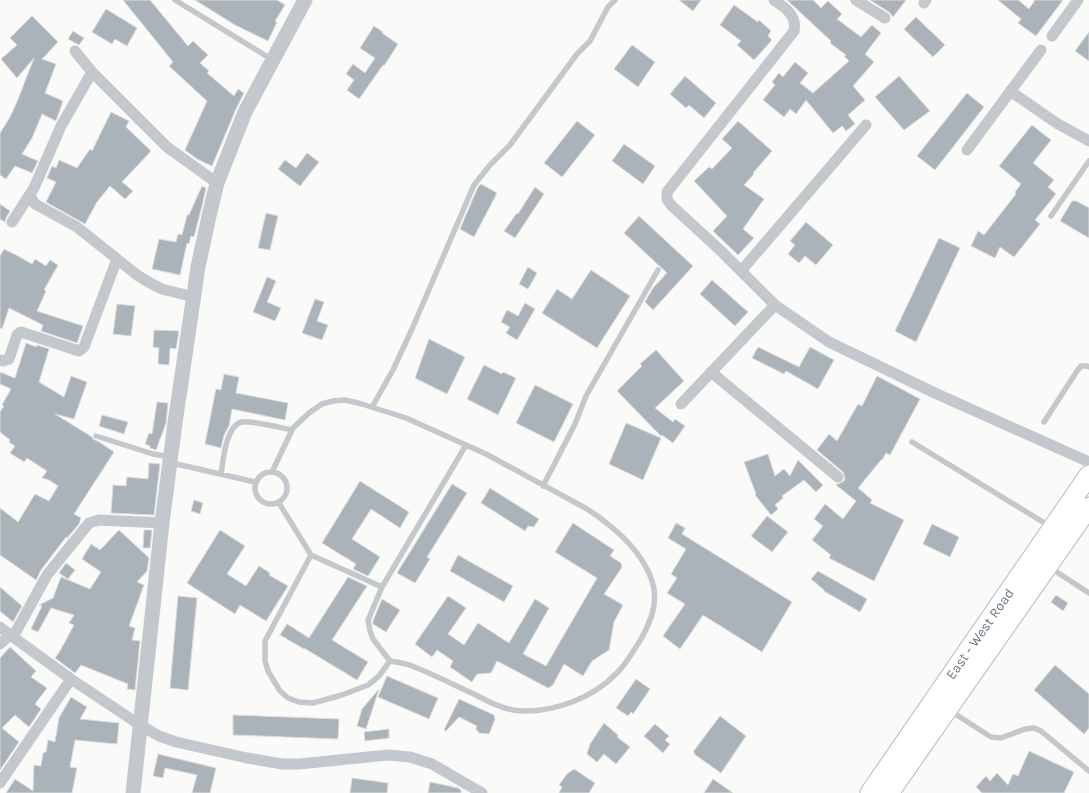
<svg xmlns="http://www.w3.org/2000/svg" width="1089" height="793" viewBox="0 0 1089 793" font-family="Karla,sans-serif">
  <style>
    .building { fill: #aab3b9; stroke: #dcdcda }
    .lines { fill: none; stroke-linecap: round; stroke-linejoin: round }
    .primary-casing { stroke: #b5babe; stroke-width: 21 }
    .service { stroke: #c3c8cc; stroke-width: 5.5 }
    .minor { stroke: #c3c8cc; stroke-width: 11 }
    .tertiary { stroke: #c3c8cc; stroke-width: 15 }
    .primary { stroke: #fff; stroke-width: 19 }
    .labels { text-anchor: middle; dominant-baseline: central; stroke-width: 5; stroke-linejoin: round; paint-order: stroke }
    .street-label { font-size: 14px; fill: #657683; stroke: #fff }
  </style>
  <rect width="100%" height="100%" fill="#fafaf8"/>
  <path class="building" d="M123,0H150L188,46L193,41L208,55L200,63L209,71L207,73L234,96L238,89L244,93L236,109L212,166L197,159L185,150L207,101L169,66L173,62Z
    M195,0H277L285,5L275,21L277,22L268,41L235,25Z
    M679,0H701L693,11Z
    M787,0H813L821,8L828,1L842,14L837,19L861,37L872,25L881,33L865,54L874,62L853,86L865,100L848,115L855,124L846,131L842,126L833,133L806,100L796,114L790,109L784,117L763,100L775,85L772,82L779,73L783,77L795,62L808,73L800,83L813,93L849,61L844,56L846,55L830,43L831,41Z
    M870,0H906L893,17L889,12Z
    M998,0H1018L1029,9L1035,0H1063L1036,36L1018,23L1021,19Z
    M734,5L758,22L759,20L771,31L768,36L772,40L754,60L737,45L741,41L720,25Z
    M106,9L137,28L127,46L115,39L112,44L92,32Z
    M32,16L58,42L42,59L56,64L45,93L63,101L56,121L42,114L32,138L22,154L38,161L32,173L15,166L6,179L0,175V133L10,117L17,102L34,58L17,78L1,59L17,45L10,38Z
    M916,17L945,45L933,57L904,29Z
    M374,26L383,32L382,33L398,44L384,66L383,65L359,99L347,90L354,80L346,74L353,64L365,73L375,58L360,48Z
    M73,31L84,38L79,45L68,39Z
    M1089,32V61L1075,51Z
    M632,45L655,62L638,87L614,69Z
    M685,76L716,103L704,118L689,105L686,108L670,94Z
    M899,76L930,111L904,130L875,97Z
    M967,93L984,107L935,170L917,156Z
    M111,112L129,121L126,127L151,151L122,182L133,191L125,199L110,186L97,202L85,224L46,202L56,182L47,178L52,166L56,168L59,160L77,168L90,149L92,151Z
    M577,121L595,135L562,177L544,163Z
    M738,121L772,151L753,173L754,174L744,185L764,199L743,229L754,238L738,255L713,231L727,216L694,181L709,167L712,169L732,148L722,139Z
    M1032,125L1051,140L1033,163L1054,180L1048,187L1056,194L1035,220L1040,224L1014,257L1000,247L995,258L971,246L978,231L984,235L1016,194L1015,192L1021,184L999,166Z
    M624,144L655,166L643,184L612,161Z
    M307,153L319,162L300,186L278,169L285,160L296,168Z
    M481,184L497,193L474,237L460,229L478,187Z
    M202,186L206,188L202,206L194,237L191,236L189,244L187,243L180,275L152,269L159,239L176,242L178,234L182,235L187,215H189Z
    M535,187L544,194L515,238L504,231L517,213L518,214Z
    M1072,201H1076L1089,208V238L1060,221Z
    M0,204L10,211L6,218L5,222L0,219Z
    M266,213L278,216L270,250L258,248Z
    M639,216L693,266L653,310L645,302L653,288L667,273L624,233Z
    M806,222L833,245L816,265L805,256L799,263L788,254L795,245L790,241Z
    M939,238L960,248L916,342L895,331Z
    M4,249L18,256L32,264L35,259L46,266L50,260L58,265L44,290L46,291L37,311L83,326L77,343L41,331L43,325L9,308L2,329L0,328V256Z
    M528,267L537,273L528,289L519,284Z
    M591,270L630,296L597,348L542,313L557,289L572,299Z
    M267,277L276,281L267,302L281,308L275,321L253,312Z
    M712,280L748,312L735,326L700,294Z
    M315,299L324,302L317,321L328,325L322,340L302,333Z
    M525,303L535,309L517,340L506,333L510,327L501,322L507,310L518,316Z
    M117,304L135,306L131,336L113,334Z
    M154,330L179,331L176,349L170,348L169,365L158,364L159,348L153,347Z
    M429,339L465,357L447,394L415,378Z
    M26,343L36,347L37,345L49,349L39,382L64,397L71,376L87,382L74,419L55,414L92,437L93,439L99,442L114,452L74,514L81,518L79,524L67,538L66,537L41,570L36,580L0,555V508L18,522L35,494L49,501L58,486L49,480L42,478L47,471L27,458L24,462L10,453L15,446L9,442L10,440L0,432V412L4,406L2,405L11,389L0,384V372L15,378Z
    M758,347L799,367L810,347L834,360L818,389L786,371L784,374L752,358Z
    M656,350L684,381L655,408L673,422L675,419L685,426L673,443L662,435L661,436L617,391L642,366L640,364Z
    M484,365L502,374L503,372L516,378L498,415L467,399Z
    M224,374L239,377L236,393L288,403L285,420L232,409L229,426L224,435L221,448L205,444L216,389L221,390Z
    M877,376L920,399L890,455L886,453L882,460H881L858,488L872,500L870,503L904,520L874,581L829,558L831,555L812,540L823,526L814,519L825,504L843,519L856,501L836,485L844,481L845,478L843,472L817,450L829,434L837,441L858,404L862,406Z
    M535,385L573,404L554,442L516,423Z
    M157,402L168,403L166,423L156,450L150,448V446L145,444L149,433L152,434Z
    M102,415L128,422L124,434L99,426Z
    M626,423L661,438L643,480L609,464Z
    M768,454L775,476L784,469L790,476L798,460L823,485L816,492L804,480L782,496L783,498L775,505L778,509L771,515L755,495L756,494L744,462Z
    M149,463L160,464L154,515L111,513L113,485L126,486L127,477L148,479Z
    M360,481L409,512L400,528L371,509L352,539L380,557L368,576L353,569L356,564L322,543Z
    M452,484L467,493L427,557L430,559L415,583L397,573Z
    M490,488L539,519L534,527L528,526L525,531L481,503Z
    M194,500L203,503L200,514L191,511Z
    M767,516L788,532L772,552L751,536Z
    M573,523L614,550L610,556L621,563L622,567L604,594L623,605L614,622L609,650L592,661L583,676L564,664L553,685L548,688L497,661L491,673L477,674L472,682L450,667L453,661L437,650L432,657L415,644L448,596L466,608L448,634L464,645L478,623L509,643L535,599L549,608L523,654L546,666L597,578L555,552Z
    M676,523L685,528L682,534L792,602L762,652L703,615L680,649L663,636L685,604L667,593L677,578L671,574L686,549L668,538Z
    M932,524L959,537L950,557L923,544Z
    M119,530L149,558L147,571L137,582L144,585L129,626L135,628L132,640L140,641L135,690L127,689L128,684L81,665L75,673L55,658L60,651L74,625L69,623L74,615L51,608L38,632L31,629L42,606L39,605L53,598L61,577L90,589L101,572L82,559L91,544L100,550Z
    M144,530H152L150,548H143Z
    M220,530L245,546L227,574L246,586L259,566L270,573L269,575L288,586L266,621L240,605L235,614L187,583Z
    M458,555L513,586L504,602L450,571Z
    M66,563L75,570L68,579L59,573Z
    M818,571L867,599L860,612L824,591V590L811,579Z
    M348,577L367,586L332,640L368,662L357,680L304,648V649L280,635L287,624L309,638Z
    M0,587L22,606L13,622L0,611Z
    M1056,595L1068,603L1063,611L1051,602Z
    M178,596L197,598L188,690L170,688Z
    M382,599L400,610L386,632L373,624V621Z
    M10,647L36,671L31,677L47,688L35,704L41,709L29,727L15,715L2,728L19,742L0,770V658Z
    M1055,665L1089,694V728L1084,734L1034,690Z
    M387,676L438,698L429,719L378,697Z
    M636,679L650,689L633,714L631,712L628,716L616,708Z
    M379,689L366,729L357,726L362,709Z
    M71,697L87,707L80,719L119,723L117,744L75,740L70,767L77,768L72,793H6L15,779L33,791L34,765L41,766L43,753L46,752L48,740L55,742L59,718Z
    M459,699L494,715L495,719L489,734L479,733L476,729L477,726L459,717L446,731L444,730Z
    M233,715L339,719L338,739L233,735Z
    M720,716L746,736L721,773L694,754L695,753L693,752Z
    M604,723L618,735L617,737L630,747L616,764L604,754L597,762L587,754L590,744Z
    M655,724L669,736L665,740L670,744L663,753L644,736Z
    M389,729V738L365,741L364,732Z
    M1029,751L1074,772L1064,793H982L976,787L986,776L990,781L997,773L1008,785L1013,774L1018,776Z
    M158,754L216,768L210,793H192L197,775L165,768L163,778L153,776Z
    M574,769L595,783L589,793H559L562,787L559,785L567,774Z
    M352,778L388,783L387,793H350Z
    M713,779L733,793H704Z
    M430,782L458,788L461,790V793H428Z"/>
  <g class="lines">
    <g class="primary-casing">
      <path id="primary" d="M870,793L1089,475
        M889,793L1089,507"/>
    </g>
    <path class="service" d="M175,0L271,59
      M1051,216L1089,161
      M372,407L393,370L412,329L474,185L490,165L510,145L577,54L590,41L608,7L615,0
      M1044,422L1077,371L1081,366H1087L1089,367
      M96,436L153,454L170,457
      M912,442L1051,527
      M172,463L255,482
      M255 488a16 16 0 1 1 32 0a16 16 0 1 1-32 0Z
      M272,472L293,428L309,413L322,404L333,401L345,400L362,404L406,418L486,454L587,509C613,526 642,550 652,581C659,601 651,621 641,639C634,650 627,663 617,673C593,698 555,712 521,711C504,710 489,702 474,694C454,685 433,674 412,666C405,663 397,662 390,661L373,639L370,631L368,620L382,587L466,445
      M221,474C223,461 226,425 242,422C249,420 282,428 292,430
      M543,486L575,424L586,396L658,270
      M279,503L311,555L382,587
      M311,555L265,641V661L268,671L280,691L288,698L299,702L313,703L342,695L368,685L379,676L390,661
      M1049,567L1089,593
      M949,710L991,737L1001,738L1025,729L1034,728L1041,731L1089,771"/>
    <path class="minor" d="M774,0C786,8 797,16 794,31L667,192V199L671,205L721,251L775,305L829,342L937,394L1089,462
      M856,0L885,18
      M924,3L926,0
      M1052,36L1078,0
      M75,51L92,72L167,147L217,183
      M1010,91L1058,124L1089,141
      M967,150L1041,50
      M30,196L35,204L77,227L137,275L150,283L162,289L194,297
      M12,222L34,188L61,126L92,72
      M741,271L866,125
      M0,360L3,361L9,359L17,335L21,332L79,351L84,347L117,259
      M711,372L838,477
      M681,404L775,305
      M0,627L13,637L71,679L140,725L159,736L176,742L247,758L282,764H299L388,755L410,757L432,764L482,793
      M13,637L47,575L89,523L99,520L162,523
      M0,644L10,635
      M0,783L71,679"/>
    <path class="tertiary" d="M133,793L162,523L175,423L198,267L209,216L217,183L245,112L305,0"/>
    <use href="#primary" class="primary"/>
  </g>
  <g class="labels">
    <g class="street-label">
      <text transform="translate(980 634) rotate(-55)">East - West Road</text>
    </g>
  </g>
</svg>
